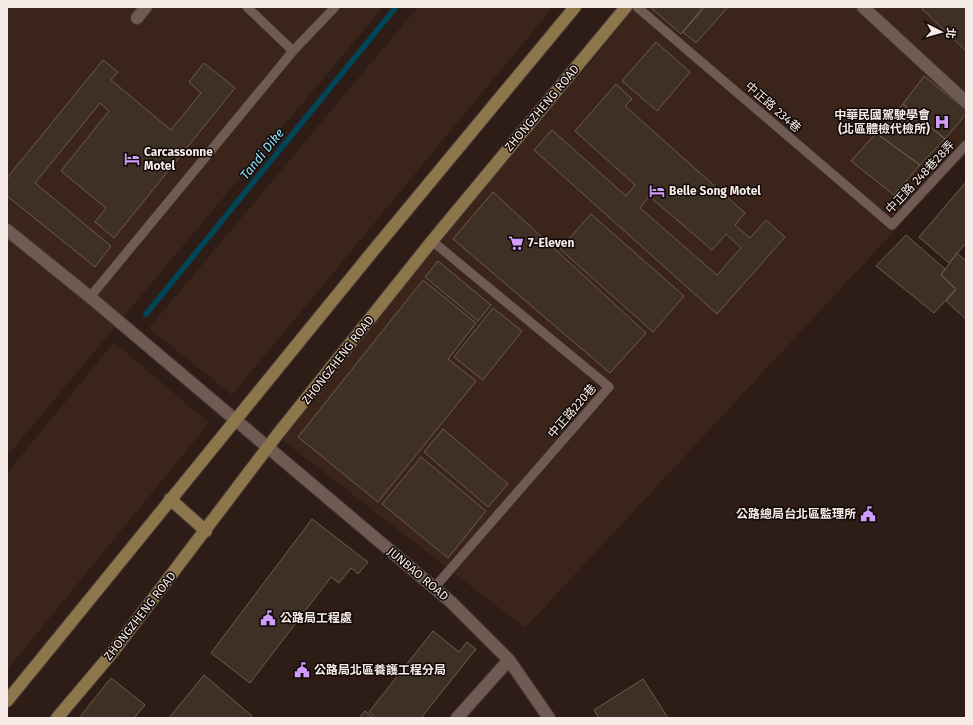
<svg xmlns="http://www.w3.org/2000/svg" width="973" height="725" viewBox="0 0 973 725" font-family="'Fira Sans','Noto Sans TC',sans-serif">
  <style>
    .built { fill: #3b241a }
    .lines { fill: none; stroke-linecap: round; stroke-linejoin: round }
    .stream { stroke: #004658; stroke-width: 5.5 }
    .building { fill: #3e3024; stroke: #6c5d4f; fill-rule: evenodd }
    .lane-casing { stroke: #473935; stroke-width: 10 }
    .street-casing { stroke: #473935; stroke-width: 14 }
    .secondary-casing { stroke: #473935; stroke-width: 14 }
    .lane { stroke: #6f5b53; stroke-width: 9 }
    .street { stroke: #6f5b53; stroke-width: 12 }
    .secondary { stroke: #8d764b; stroke-width: 12 }
    .labels { text-anchor: middle; dominant-baseline: central; stroke-width: 3; stroke-linejoin: round; paint-order: stroke }
    .street-label { font-size: 12px; fill: #f7ebe7; stroke: #110907 }
    .poi-label { font-size: 12px; font-weight: bold; fill: #f7ebe7; stroke: #110907; text-anchor: start }
    .water-label { font-size: 13px; font-style: italic; fill: #89e0fc; stroke: #110907 }
  </style>
  <rect width="100%" height="100%" fill="#2e1d17"/>
  <path class="built" d="M7,7H383L7,456Z
    M418,7H553L232,395L149,328Z
    M634,7H966V154L525,628L280,438L520,143L591,62Z
    M114,342L209,423L7,670V473Z"/>
  <g class="lines">
    <path class="stream" d="M146,314L396,7"/>
  </g>
  <path class="building" d="M650,7H703L681,34Z
    M705,7H728L696,43L683,32Z
    M924,7H966V51L922,9Z
    M656,42L690,72L657,111L622,81Z
    M103,60L118,72L111,80L171,130L201,93L189,82L204,63L235,88L114,238L95,222L106,208L61,171L109,111L100,103L35,183L111,246L95,267L7,196V178Z
    M924,76L966,110V114L945,139L903,104Z
    M616,84L632,99L625,106L745,213L735,225L750,238L766,220L785,237L717,314L534,150L552,130L626,196L635,185L575,131ZM649,196L712,250L726,234L741,248L717,275L640,208Z
    M903,104L945,139L920,165L876,133Z
    M876,133L920,165L894,195L851,161Z
    M966,182V243L949,263L919,237Z
    M493,192L646,333L610,373L453,239Z
    M591,214L684,296L653,332L560,249Z
    M906,235L945,269L941,275L956,289L934,313L876,266Z
    M957,253L966,261V319L946,301L956,289L941,275Z
    M438,261L491,305L478,321L425,277Z
    M423,280L476,323L448,359L476,381L378,502L298,437Z
    M493,308L522,331L483,380L454,357Z
    M443,429L508,484L488,507L424,452Z
    M421,457L486,511L448,558L382,504Z
    M312,519L368,562L358,574L351,568L339,583L331,577L250,683L211,653Z
    M433,631L459,652L467,642L476,649L421,718H376L369,712Z
    M204,675L252,716L250,718H169Z
    M111,678L145,705L134,718H79Z
    M643,679L668,718H599L594,710Z
    M365,711L373,718H359Z"/>
  <g class="lines">
    <g class="lane-casing">
      <path id="lane" d="M247,7L293,51
        M637,7L892,225L966,145
        M432,241L609,387L434,588
        M90,297L293,51L335,7"/>
    </g>
    <g class="street-casing">
      <path id="street" d="M863,7L966,102
        M137,18L146,7
        M7,230L90,297L451,602L509,660L549,718
        M457,718L509,660"/>
    </g>
    <g class="secondary-casing">
      <path id="secondary" d="M170,499L206,531
        M7,701L373,251L575,7
        M57,718L112,653L277,435L432,241L626,7"/>
    </g>
    <use href="#lane" class="lane"/>
    <use href="#street" class="street"/>
    <use href="#secondary" class="secondary"/>
  </g>
  <defs>
    <g id="hospital-bare" transform="scale(1.2)"><path d="M-5-5h3v3.5h4V-5h3V5h-3V1.5h-4V5h-3Z" fill="#d29cfd" stroke="#110907" stroke-width="2.5" paint-order="stroke"/></g>
    <g id="hotel-bare" transform="scale(1.2)"><path d="M-6-4.5h1.5V1H6V5H4.5V3h-9V5H-6ZM-4 0a1.8 1.8 0 1 1 3.6 0ZM.5 0V-2.5h3Q6-2.5 6 0Z" fill="#d29cfd" stroke="#110907" stroke-width="2.5" paint-order="stroke"/></g>
    <g id="supermarket-bare" transform="scale(1.2)"><path d="M-6-5.5h2.5l.6 2H6L4.5 2H-2.5L-4.4-4H-6ZM-1.5 3.2a1.3 1.3 0 1 0 .1 0ZM3 3.2a1.3 1.3 0 1 0 .1 0Z" fill="#d29cfd" stroke="#110907" stroke-width="2.5" paint-order="stroke"/></g>
    <g id="civic-bare" transform="scale(1.2)"><path d="M-.6-6.5H3V-4.5H.6V-3L4-1V1h2V6H-6V1h2V-1L-.6-3ZM-1.2 2.5V6h2.4V2.5Z" fill="#d29cfd" stroke="#110907" stroke-width="2.5" paint-order="stroke"/></g>
  </defs>
  <g fill-rule="evenodd">
    <use href="#hospital-bare" x="942" y="122"/>
    <use href="#hotel-bare" x="132" y="159"/>
    <use href="#hotel-bare" x="657" y="191"/>
    <use href="#supermarket-bare" x="516" y="243"/>
    <use href="#civic-bare" x="868" y="514"/>
    <use href="#civic-bare" x="268" y="618"/>
    <use href="#civic-bare" x="302" y="670"/>
  </g>
  <g class="labels">
    <g class="street-label">
      <text transform="translate(773 107) rotate(41)">中正路 234巷</text>
      <text transform="translate(542 108) rotate(-50)">ZHONGZHENG ROAD</text>
      <text transform="translate(920 177) rotate(-47)">中正路 248巷28弄</text>
      <text transform="translate(338 360) rotate(-52)">ZHONGZHENG ROAD</text>
      <text transform="translate(572 411) rotate(-49)">中正路220巷</text>
      <text transform="translate(418 574) rotate(40)">JUNBAO ROAD</text>
      <text transform="translate(140 616) rotate(-52)">ZHONGZHENG ROAD</text>
    </g>
    <g class="poi-label">
      <text x="930" y="115" text-anchor="end">中華民國駕駛學會<tspan x="930" dy="14">(北區體檢代檢所)</tspan></text>
      <text x="144" y="152">Carcassonne<tspan x="144" dy="14">Motel</tspan></text>
      <text x="669" y="191">Belle Song Motel</text>
      <text x="528" y="243">7-Eleven</text>
      <text x="856" y="514" text-anchor="end">公路總局台北區監理所</text>
      <text x="280" y="618">公路局工程處</text>
      <text x="314" y="670">公路局北區養護工程分局</text>
    </g>
    <g class="water-label">
      <text transform="translate(262 154) rotate(-51)">Tandi Dike</text>
    </g>
  </g>
  <rect width="973" height="725" fill="none" stroke="#f7ebe7" stroke-width="16"/>
  <g transform="translate(941 32) rotate(96)" stroke="#110907" stroke-width="3" paint-order="stroke">
  <path d="M0-3L7 15L0 10L-7 15Z" fill="#f7ebe7"/>
  <text y="-6" font-size="11" font-weight="bold" text-anchor="middle" fill="#f7ebe7">北</text>
  </g>
</svg>
